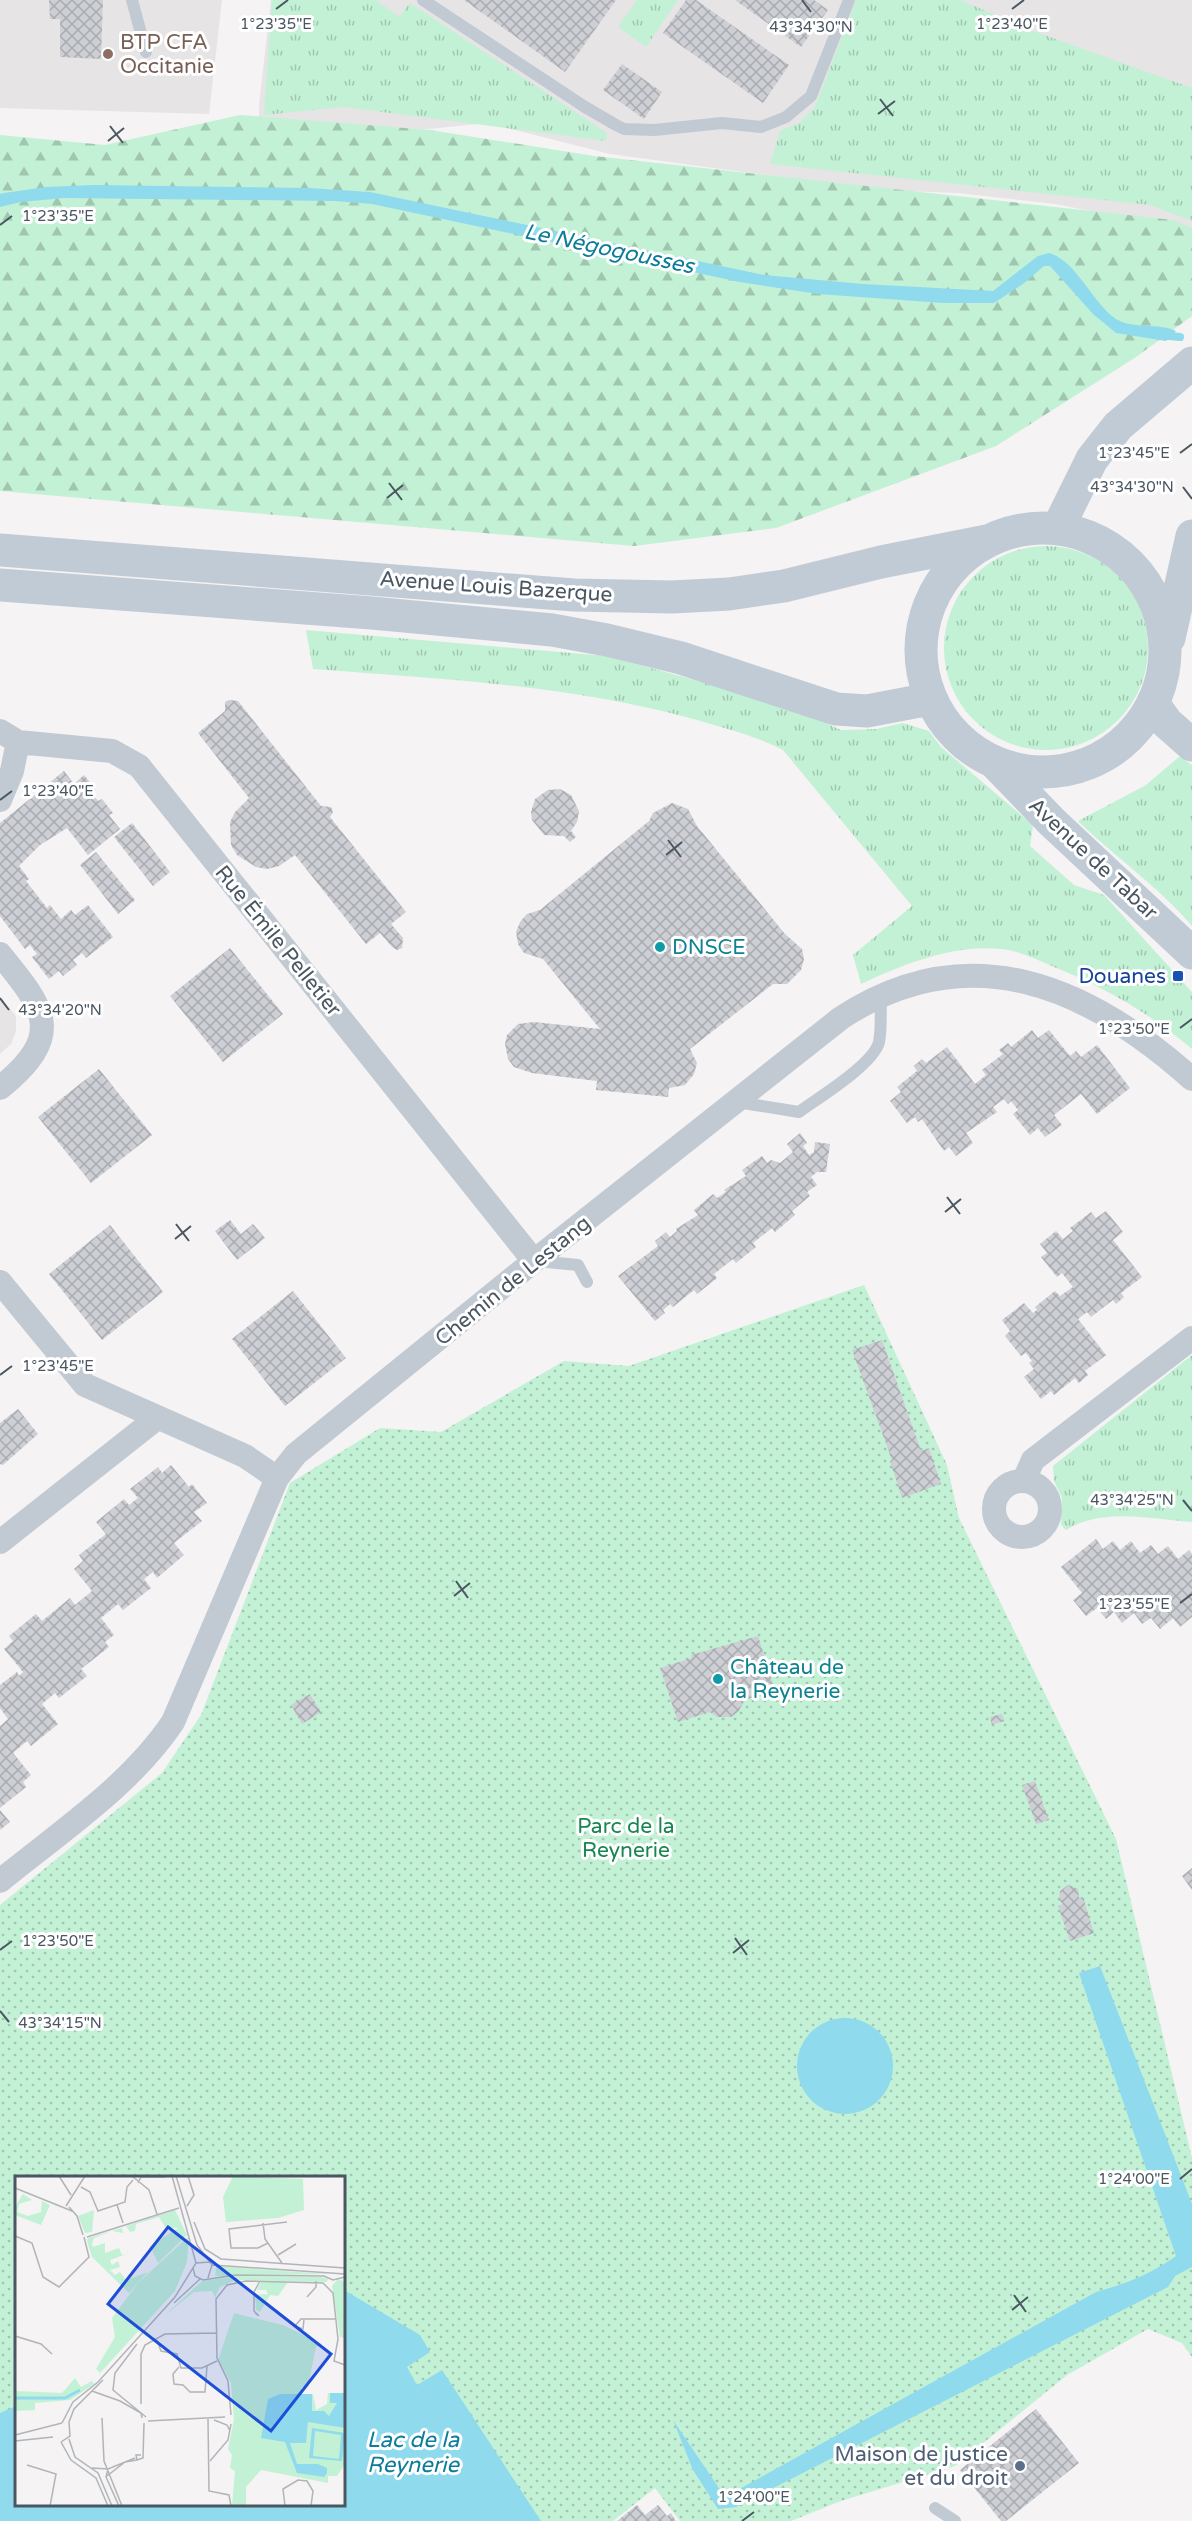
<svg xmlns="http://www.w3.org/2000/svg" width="1192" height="2521" viewBox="0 0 1192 2521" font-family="'Varela Round',sans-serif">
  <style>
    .education { fill: #e6e4e5 }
    .grass { fill: url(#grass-tufts) }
    .forest { fill: url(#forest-firs) }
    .park { fill: url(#park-dots); fill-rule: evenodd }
    .water { fill: #90daee }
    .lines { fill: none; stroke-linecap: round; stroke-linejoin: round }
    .stream { stroke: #90daee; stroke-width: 8 }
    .building { fill: url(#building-cross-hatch) }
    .lane { stroke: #c1cad2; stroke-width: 12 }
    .street { stroke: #c1cad2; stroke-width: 24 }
    .secondary { stroke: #c1cbd6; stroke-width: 33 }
    .ticks { fill: none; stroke: #4a5661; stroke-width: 2 }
    .education-dot { fill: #8d6e63; stroke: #fff; stroke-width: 2 }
    .culture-dot { fill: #0f9aa8; stroke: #fff; stroke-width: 2 }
    .transit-dot { fill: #1a4fb4; stroke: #fff; stroke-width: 2 }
    .service-dot { fill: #5c6f8a; stroke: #fff; stroke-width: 2 }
    .labels { text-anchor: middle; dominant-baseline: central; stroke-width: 6; stroke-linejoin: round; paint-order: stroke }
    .education-label { font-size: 21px; fill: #785e54; stroke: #fff; text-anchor: start }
    .street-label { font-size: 21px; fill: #4a5661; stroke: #fff }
    .culture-label { font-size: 21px; fill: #0d838f; stroke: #fff; text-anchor: start }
    .transit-label { font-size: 21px; fill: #164399; stroke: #fff; text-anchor: end }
    .park-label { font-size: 21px; fill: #17864f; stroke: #fff }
    .service-label { font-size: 21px; fill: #4e5e75; stroke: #fff; text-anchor: end }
    .water-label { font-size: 22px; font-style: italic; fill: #0c7c9b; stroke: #fff }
    .inset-river { fill: none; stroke: #90daee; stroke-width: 3 }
    .inset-road { fill: none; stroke: #b1b4b9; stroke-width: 1.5 }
    .view { fill: #1d4ed8; fill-opacity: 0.15; stroke: #1d4ed8; stroke-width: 3 }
    .inset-edge { fill: none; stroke: #4a5661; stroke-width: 3 }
    .ticks-label { font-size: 15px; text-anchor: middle; fill: #4a5661; stroke: #fff; stroke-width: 6; stroke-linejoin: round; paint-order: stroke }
  </style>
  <defs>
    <pattern id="grass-tufts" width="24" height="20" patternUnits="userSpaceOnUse" patternTransform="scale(1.5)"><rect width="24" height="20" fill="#c3f1d5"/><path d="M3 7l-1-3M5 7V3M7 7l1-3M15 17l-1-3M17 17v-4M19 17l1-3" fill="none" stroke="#a0c6b0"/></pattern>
    <pattern id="forest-firs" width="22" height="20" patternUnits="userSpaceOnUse" patternTransform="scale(1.5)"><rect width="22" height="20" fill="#c3f1d5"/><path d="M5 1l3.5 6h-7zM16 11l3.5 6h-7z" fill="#a0c6b0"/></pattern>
    <pattern id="park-dots" width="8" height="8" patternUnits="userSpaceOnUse" patternTransform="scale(1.5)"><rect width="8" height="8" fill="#c3f1d5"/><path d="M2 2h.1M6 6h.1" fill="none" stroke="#a0c6b0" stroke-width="1.8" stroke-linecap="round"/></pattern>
    <pattern id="building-cross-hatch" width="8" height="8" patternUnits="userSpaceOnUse" patternTransform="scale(1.5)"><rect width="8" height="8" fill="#cdcfd5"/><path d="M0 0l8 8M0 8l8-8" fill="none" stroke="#a8abb0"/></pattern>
  </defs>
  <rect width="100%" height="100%" fill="#f5f3f3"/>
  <path class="education" d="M0,0H222L209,114L0,108Z
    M271,0H1192V231L1055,204L958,193L877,190L610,154L487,123L400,132L259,127V105Z
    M0,997L16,1016V1031L11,1044L0,1054Z"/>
  <path class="grass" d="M272,0H376L399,17L410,3L607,133L606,141L344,107L264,115Z
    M637,0H678L646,47L618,27Z
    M856,0H960L1036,32L1192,88V221L1150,205L770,164L780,131L799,123L815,107Z
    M944 648a102 102 0 1 1 204 0a102 102 0 1 1-204 0Z
    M306,630L606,656L717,686L809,715L841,730L876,729L903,723L929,731L941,747L1033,825L1030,846L1074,885L1104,895L1192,992V1049C1151,1014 1104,987 1054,967C1037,960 1020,951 1002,949C953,944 904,964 861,984L853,955L912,906L783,750C756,736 727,729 697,720C572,685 442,679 313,669Z
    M1180,756L1192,765V926C1159,887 1115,857 1078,821L1146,785Z
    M1192,1355V1522C1151,1519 1103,1507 1066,1530L1061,1525L1062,1498L1054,1481L1053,1466Z"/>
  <path class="forest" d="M240,115L430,130L594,156L1173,220L1192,228V316L1136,357L996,446L776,528L634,546L0,491V135L105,145Z"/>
  <path class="park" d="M864,1285L947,1465L959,1518L1116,1839L1192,2158V2357L1182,2343L1148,2329L1067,2375L955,2466L841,2501L791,2521H680L655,2488L613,2521H0V1905L162,1773L201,1715L290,1483L380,1428L441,1432L564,1361L629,1366ZM16,2178H344V2504H16Z"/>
  <path class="water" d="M94,185L309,188L370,192L764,275L863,284L993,291L1038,256L1049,253C1076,260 1093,304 1116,319C1134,330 1157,322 1176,331L1166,341L1116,333L1093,314L1050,266H1044L1023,284L994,303H943L818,294L740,282L372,204L335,201L64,198L21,202L0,207V194L4,193L46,187Z
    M1100,1966L1192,2204V2267L1175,2276L1168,2287L736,2507L718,2509L693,2470L673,2420L725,2497L1096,2292C1126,2284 1151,2274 1176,2256L1079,1973Z
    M797 2066a48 48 0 1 1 96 0a48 48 0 1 1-96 0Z
    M344,2290L420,2335L430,2352L407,2367L417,2385L442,2370L541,2521H0V2413L16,2406V2504H344Z"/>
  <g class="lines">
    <path class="stream" d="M1159,335L1180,337"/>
  </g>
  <path class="building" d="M49,0H103L101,59L60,57V19H50Z
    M464,0H616L565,72Z
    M686,0H696L789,65L763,103L663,33Z
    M735,0H814L828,10L801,47Z
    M622,64L662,92L644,119L603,90Z
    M229,700L238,701L321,806L331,807L333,812L330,817L406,912L391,924L403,938L402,948L397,950L392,947L380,933L366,944L295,855L279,866L267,869L256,867L237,855L231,845L230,822L235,812L249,798L198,733L225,711V702Z
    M64,771L74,784L84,775L96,790L92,793L98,801L102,799L113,813L109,815L120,829L88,855L67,828L40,845L19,866L29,879L26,881L47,908L50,905L61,919L71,910L75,915L88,905L113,937L86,958L82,953L73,960L77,965L63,976L59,971L49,979L32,957L37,954L30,945L25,949L0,916V823L41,790L44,794L53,788L49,783Z
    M560,789L571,795L579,811L577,822L571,831L576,837L570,842L564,836L544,835L532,820L531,812L535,799L548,790Z
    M672,803L688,809L697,826L785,934L802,949L804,959L801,970L787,984H773L690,1049L697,1063L694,1074L685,1085L669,1088L668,1097L596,1090L597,1081L532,1073L514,1067L508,1059L505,1044L507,1035L518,1024L534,1022L600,1029L543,959L524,953L518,944L516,932L520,922L527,914L540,910L649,821L653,813Z
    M132,823L170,872L153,886L114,837Z
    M96,852L135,900L118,914L80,865Z
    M230,948L283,1014L223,1062L170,996Z
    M1032,1030L1038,1038L1049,1030L1070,1056L1076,1051L1081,1057L1097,1045L1130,1088L1097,1114L1081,1094L1054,1115L1062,1125L1045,1137L1038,1128L1030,1135L1013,1114L1018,1110L1011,1101L1008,1104L1004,1099L993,1107L997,1112L966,1133L973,1143L956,1156L949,1147L944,1151L922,1119L918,1122L915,1117L907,1123L890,1101L901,1092L897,1087L917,1071L914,1066L922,1059L926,1063L947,1047L975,1084L986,1075L982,1070L1003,1054L999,1050L1008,1043L1011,1047Z
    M99,1069L152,1135L91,1183L38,1117Z
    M800,1133L807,1143L803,1146L809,1155L814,1152L815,1142L830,1144L826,1172H817L811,1177L817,1185L807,1192L810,1196L792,1211L795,1215L775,1232L772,1228L753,1243L756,1247L736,1263L733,1259L714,1274L717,1278L697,1294L694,1290L673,1307L670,1304L663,1310L665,1313L655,1321L618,1276L658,1246L655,1241L666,1232L670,1237L677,1231L676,1229L698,1215L694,1210L713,1194L717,1198L726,1192L724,1190L746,1176L742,1170L762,1156L767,1163L771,1160L780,1163L793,1152L787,1144Z
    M1106,1211L1123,1232L1113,1240L1142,1277L1121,1293L1124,1297L1116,1304L1113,1300L1091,1317L1087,1312L1078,1319L1106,1355L1085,1371L1088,1375L1079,1383L1075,1378L1054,1395L1051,1391L1041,1399L1024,1377L1034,1369L1029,1363L1032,1361L1026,1353L1021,1356L1005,1336L1010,1331L1002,1320L1024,1303L1033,1313L1037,1310L1035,1307L1055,1291L1060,1296L1073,1287L1062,1273L1057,1277L1041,1257L1047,1253L1040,1244L1056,1231L1063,1239L1073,1231L1070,1228L1091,1212L1096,1218Z
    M230,1220L241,1234L253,1224L265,1238L237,1260L215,1231Z
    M110,1225L163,1292L102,1340L49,1274Z
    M293,1291L346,1358L285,1406L232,1339Z
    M882,1340L921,1451L929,1448L941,1484L902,1498L890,1461L892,1460L852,1350Z
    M18,1409L38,1434L3,1465L0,1464V1423Z
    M171,1465L189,1487L192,1484L207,1503L194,1512L202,1521L174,1543L184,1555L157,1578L153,1572L144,1579L151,1588L123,1610L118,1604L101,1618L114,1635L105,1642L109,1647L81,1669L87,1676L59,1698L55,1693L42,1704L58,1724L31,1746L27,1741L13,1753L31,1775L23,1782L26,1787L0,1808V1726L8,1719L0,1708V1685L17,1672L19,1676L23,1672L4,1649L13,1641L9,1636L36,1614L42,1621L70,1598L75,1605L92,1591L74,1569L83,1561L79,1555L106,1534L96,1522L124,1499L129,1505L138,1498L130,1489L158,1467L162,1473Z
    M1096,1539L1103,1549L1113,1541L1120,1550L1131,1541L1140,1553L1151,1545L1158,1554L1168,1546L1178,1559L1189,1550L1192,1554V1617L1180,1627L1173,1618L1160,1629L1151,1618L1142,1624L1134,1613L1122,1623L1114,1612L1106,1619L1097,1608L1086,1616L1073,1600L1082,1593L1061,1567Z
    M758,1636L775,1690L745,1700L738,1712L731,1717H717L710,1712L678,1722L660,1668L692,1658L691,1655Z
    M310,1694L321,1712L302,1724L291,1705Z
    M1002,1714L1004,1721L992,1725L990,1717Z
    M1035,1781L1049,1820L1036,1824L1022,1785Z
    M0,1810L10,1822L0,1830Z
    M1192,1868V1890L1182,1876Z
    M1068,1885L1078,1889L1079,1898L1083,1897L1094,1933L1070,1941L1058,1906L1063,1904L1059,1900L1060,1891Z
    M1036,2409L1079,2463L1006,2521H1001L960,2470Z
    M637,2505L645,2515L658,2505L667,2516L671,2513L676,2521H617Z"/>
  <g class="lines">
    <path class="lane" d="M132,0L146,52
      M423,0L585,107L616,125L624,129L654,130L722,123L761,127L786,117L811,96L849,0
      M737,1102L799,1112C818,1098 874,1064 879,1042C882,1027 880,1010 881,995
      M536,1261L578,1265L587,1282
      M935,2508L955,2521"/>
    <path class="street" d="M0,731L18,742L112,751L139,766L534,1261
      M0,800L12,771L18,742
      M0,954C46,1010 65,1035 0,1088
      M0,1282L85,1385L245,1456L277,1478
      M1024,1480L1033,1460L1192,1338
      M994 1509a28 28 0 1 1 56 0a28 28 0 1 1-56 0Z
      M0,1542L157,1418
      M0,1881C60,1832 130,1786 173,1722L277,1478L296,1454L534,1261L841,1018C969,934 1088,986 1192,1079"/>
    <path class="secondary" d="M921 650a122 122 0 1 1 244 0a122 122 0 1 1-244 0Z
      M1058,528L1092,459L1118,426L1192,363
      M0,550L574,595L672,597L729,594L784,586L881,562L987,541
      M0,585L372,613L552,630L607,640L681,658L836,709L867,711L930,699
      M1169,638L1192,536
      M1154,705L1167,723L1192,745
      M996,764L1052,822L1192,953"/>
  </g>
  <path class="ticks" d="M802,0L811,12M276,9L288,0M1012,9L1024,0M880,99L893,116M878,114L895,101M110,126L123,143M108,141L124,128M0,225L12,216M1180,453L1192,444M389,483L402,500M1183,487L1192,499M387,498L403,485M0,800L12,791M668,840L681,857M666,855L682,842M0,998L9,1010M1180,1028L1192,1019M947,1197L960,1214M945,1212L961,1199M176,1224L189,1241M175,1239L191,1226M0,1375L12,1366M1183,1500L1192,1511M456,1581L468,1598M454,1596L470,1583M1180,1603L1192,1594M735,1938L747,1955M0,1950L12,1941M733,1953L749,1940M0,2011L9,2022M1180,2179L1192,2169M1014,2295L1026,2312M1012,2310L1028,2297M742,2521L754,2512"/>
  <circle class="education-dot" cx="108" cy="54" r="6"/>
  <g class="culture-dot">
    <circle cx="660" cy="947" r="6"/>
    <circle cx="718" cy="1679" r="6"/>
  </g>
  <rect class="transit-dot" x="1172" y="970" width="12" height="12" rx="3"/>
  <circle class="service-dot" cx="1020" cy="2466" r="6"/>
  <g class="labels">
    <g class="education-label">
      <text x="120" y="42">BTP CFA<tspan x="120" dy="24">Occitanie</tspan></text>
    </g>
    <g class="street-label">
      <text transform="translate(496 587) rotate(4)">Avenue Louis Bazerque</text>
      <text transform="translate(1093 859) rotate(43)">Avenue de Tabar</text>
      <text transform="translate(278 941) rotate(51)">Rue Émile Pelletier</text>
      <text transform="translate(513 1281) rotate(-39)">Chemin de Lestang</text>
    </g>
    <g class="culture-label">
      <text x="672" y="947">DNSCE</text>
      <text x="730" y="1667">Château de<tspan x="730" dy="24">la Reynerie</tspan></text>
    </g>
    <g class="transit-label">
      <text x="1166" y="976">Douanes</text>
    </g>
    <g class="park-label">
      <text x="626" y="1826">Parc de la<tspan x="626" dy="24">Reynerie</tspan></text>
    </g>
    <g class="service-label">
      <text x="1008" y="2454">Maison de justice<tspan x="1008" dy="24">et du droit</tspan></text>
    </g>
    <g class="water-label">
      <text transform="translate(609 249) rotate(12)">Le Négogousses</text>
      <text x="413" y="2440">Lac de la<tspan x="413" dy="25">Reynerie</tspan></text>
    </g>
  </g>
  <g transform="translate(15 2176)">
    <rect width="330" height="330" fill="#f5f3f3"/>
    <path d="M8,18L17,24L4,28L2,36L13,40L26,36L27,25L35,29L26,49L0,39V31ZM160,34L172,59L143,87L135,70L163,52L150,51L144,41L121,48L120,55L115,56L111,50ZM107,52L108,57L97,55L79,62L77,68L78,71L90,67V77L104,72L107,79L114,77L95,84L97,89L103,85L105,91L95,94L100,99L105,96L111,104L133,96L114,117L77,81L72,65L73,62ZM201,90L312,98L200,100ZM223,100L306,101L313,103L312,106L220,104L205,111L200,122L197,115L179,116L149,140L187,105ZM246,106H273L263,120L255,119L245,136L241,134L240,119L253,118L251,114H242Z" fill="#c3f1d5"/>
    <path d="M174,60L172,86L160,115L85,197L81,193L100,161L97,142L123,107ZM60,202L66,211L77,205L79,208L55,224L20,227V234L0,235V215L47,217Z" fill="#c3f1d5"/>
    <path d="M218,0L288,3L289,34L263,42L211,46L208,21ZM79,34L77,56L70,57L63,40ZM323,103L330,106V162L325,161L317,110ZM219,137L268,149L307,168L301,171L293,211H287L286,218H298L301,234L312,228L313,217H330V288L322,300H313V307L246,294L231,311V330H217L220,295L215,292L217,279L213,273L219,243L216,207L203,184Z" fill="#c3f1d5"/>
    <path d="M315,217H330V252L293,246L291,267H275L282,288H303L312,292V297L309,301L282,297L270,266L246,262L253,223L265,218H297V235H309L314,240L322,227H315ZM297,252L330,257L327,285L294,282ZM300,255L326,259L324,283L298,280Z" fill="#90daee" fill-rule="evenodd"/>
    <path class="inset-river" d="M0,222H50L65,214"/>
    <path class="inset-road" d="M44,0L56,19M117,0L134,14L142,38M157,0L181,87M161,0L182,69L197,89L193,102M123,7L126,1H151M66,11L75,16L83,35L110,26L112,11L118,4M0,12L57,35M102,29L108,47M51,30L70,0M172,30L179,19L173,0M54,31L62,40L68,59M179,46L190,73L206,83L330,92M248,47L250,63L267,87M0,60L17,67L28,101L44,111L74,81L69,61M72,61L164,32M253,67L243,72H216L214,53L272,46M263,79L281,68M197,89L330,98M178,92L180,100L188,104L220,99L309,100L318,104L330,101M292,121L301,111V105M159,127L185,103M240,137L244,140L239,135V116L245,105M289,143L288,153L280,150L286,143H321M0,160L26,168L37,178M142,164L146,175L162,178L166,192H187L202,185M122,168L100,197L98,214L131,241M164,191L158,198L159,208L168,209L175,216H190L192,190M77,215L105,225L126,237L127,242M126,228V178L130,169L150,158L201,157M216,239L213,205L202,182L201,123L212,109L231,105L308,107L318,117L323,163L319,185L330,189M87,242L89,285L107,330M193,243L194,315L214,319L216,330M199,244L212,249L215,255M133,245L210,241M47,247L58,226L83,206L160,121L181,87L195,86M0,259L47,247M54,263L60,281L83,297L97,330M0,265L38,261M46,266L55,260L54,246L59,233L88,204M46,266L56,284L81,302L93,330M126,279H121L122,284L128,282L129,247M195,285L213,264L216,248M12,289L41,298L35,330M77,292L93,293L120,282M93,293L91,301L104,330M92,300L110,286L122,284M270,330L268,313L283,304L292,305L298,315L296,330"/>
    <path class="view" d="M153,51L316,178L256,255L93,128Z"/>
    <rect width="330" height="330" class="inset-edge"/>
  </g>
  <g class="ticks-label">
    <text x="276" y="29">1°23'35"E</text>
    <text x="1012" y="29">1°23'40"E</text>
    <text x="811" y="32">43°34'30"N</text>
    <text x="58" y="221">1°23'35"E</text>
    <text x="1134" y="458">1°23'45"E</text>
    <text x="1132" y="492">43°34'30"N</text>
    <text x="58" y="796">1°23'40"E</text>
    <text x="60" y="1015">43°34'20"N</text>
    <text x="1134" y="1034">1°23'50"E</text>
    <text x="58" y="1371">1°23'45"E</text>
    <text x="1132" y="1505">43°34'25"N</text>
    <text x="1134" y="1609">1°23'55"E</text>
    <text x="58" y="1946">1°23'50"E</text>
    <text x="60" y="2028">43°34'15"N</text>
    <text x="1134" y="2184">1°24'00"E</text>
    <text x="754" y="2502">1°24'00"E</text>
  </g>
</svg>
